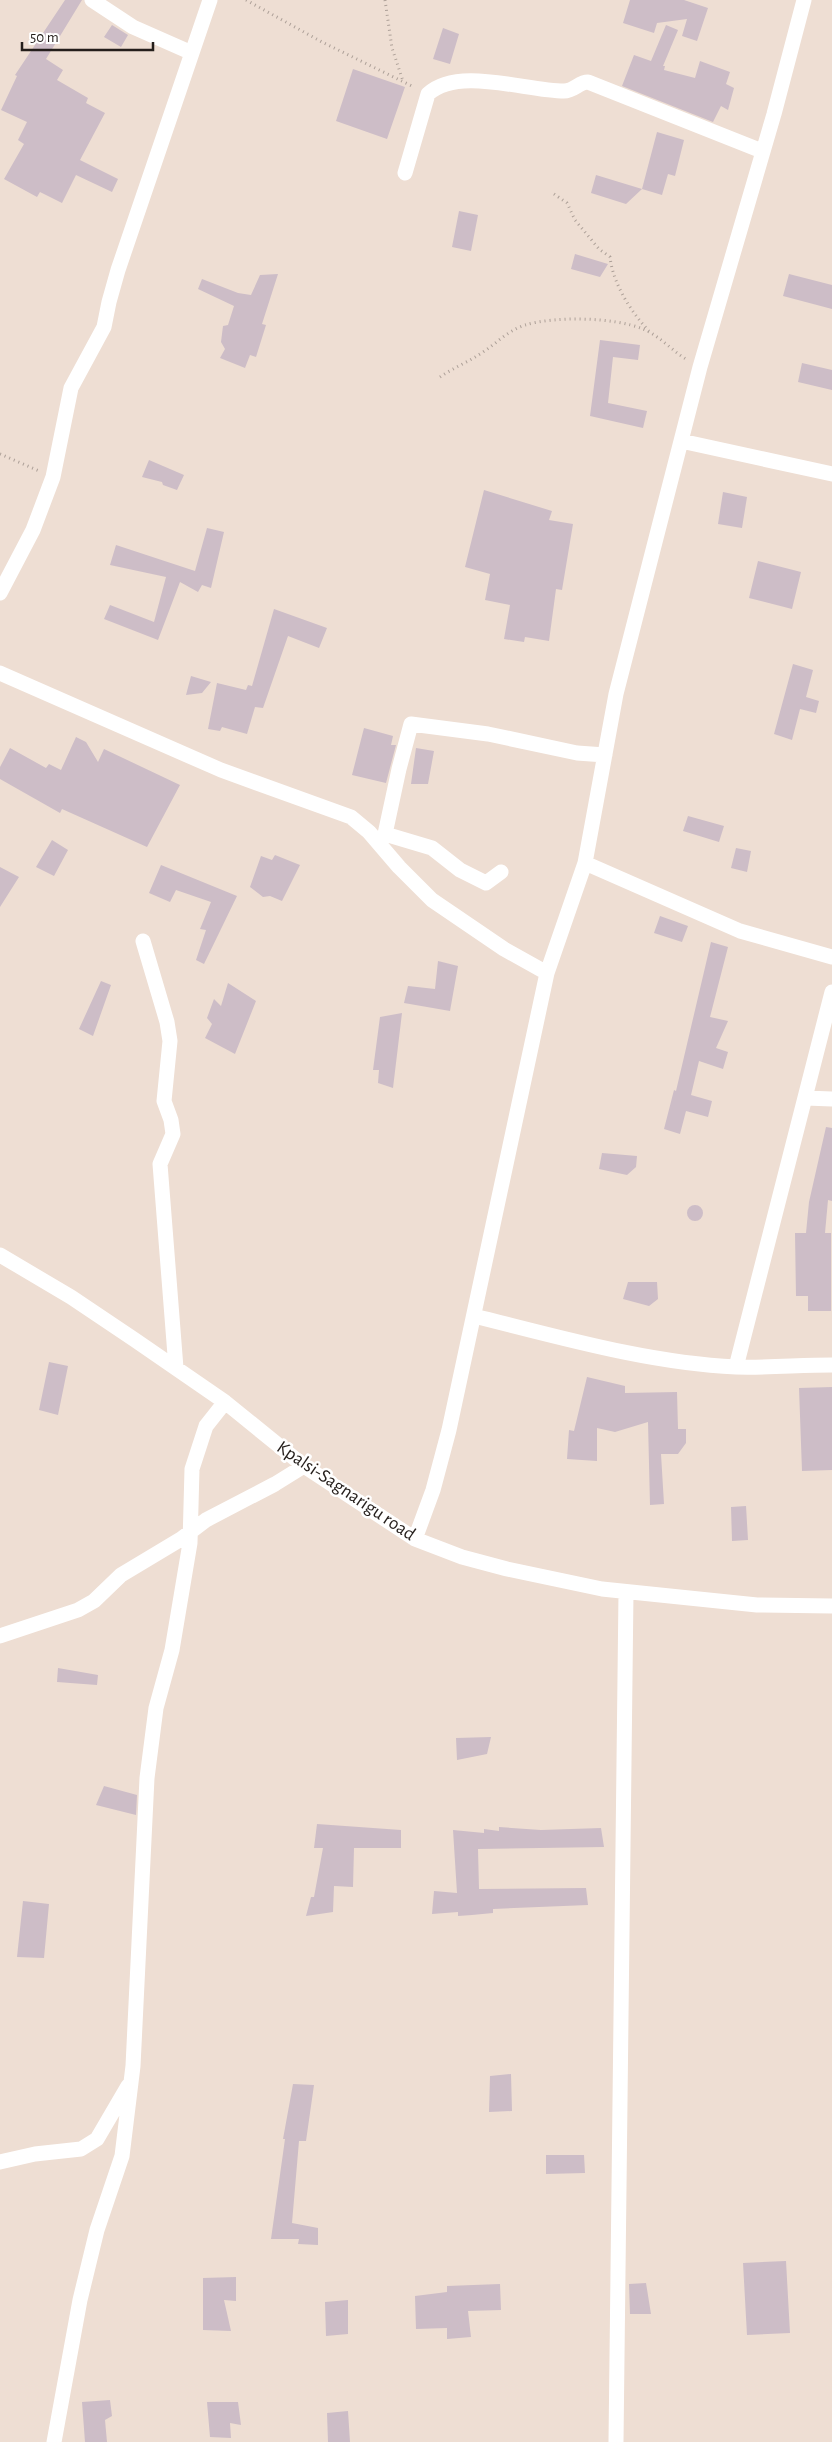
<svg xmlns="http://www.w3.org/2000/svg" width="832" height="2442" viewBox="0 0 832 2442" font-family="'Alegreya Sans',sans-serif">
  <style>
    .building { fill: #cdbdc7 }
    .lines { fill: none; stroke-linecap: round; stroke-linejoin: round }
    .path { stroke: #ada098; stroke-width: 3; stroke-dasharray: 1 4; stroke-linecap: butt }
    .minor { stroke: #fff; stroke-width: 15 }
    .labels { text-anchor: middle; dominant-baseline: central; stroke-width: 5; stroke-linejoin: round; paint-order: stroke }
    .street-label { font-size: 19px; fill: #241e1b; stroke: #fff }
  </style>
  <rect width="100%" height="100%" fill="#eeded3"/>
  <path class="building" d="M65,0H82L46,59L63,70L57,80L88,98L86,103L105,113L80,160L118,179L112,192L76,175L62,203L40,192L37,197L4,179L24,144L18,140L27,122L1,110L17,76L15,75Z
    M630,0H684L708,8L697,41L682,36L687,19L657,23L654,33L623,23Z
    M112,25L128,35L121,47L104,37Z
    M666,25L678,30L663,66H665L664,70L695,78L700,61L730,72L726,84L734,88L728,110L721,106L713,122L622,86L634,55L651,61Z
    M443,28L459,34L450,64L433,59Z
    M353,69L405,87L387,139L336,121Z
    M657,132L684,140L675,176L668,174L662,195L642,189Z
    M596,175L642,189L626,204L591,193Z
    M459,211L478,215L471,251L452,247Z
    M575,254L608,264L600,277L571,269Z
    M278,274L262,324L266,325L256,357L250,355L245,368L220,358L225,349L221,342L223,326L228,325L234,306L198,289L202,279L238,293L251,295L260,275Z
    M789,274L832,285V309L783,296Z
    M600,340L640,345L638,360L613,357L608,403L647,411L643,428L590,416Z
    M802,363L832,370V390L798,382Z
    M149,460L184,475L177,490L163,485L162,482L142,477Z
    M484,490L552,511L549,520L573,524L562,590L556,589L549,641L525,637L524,642L504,639L510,605L485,600L490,574L465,567Z
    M723,492L747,497L742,528L718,524Z
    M207,528L224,532L211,588L202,585L198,592L180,582L158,640L104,619L110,605L154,622L166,577L110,565L116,545L195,571Z
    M758,561L801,572L792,609L749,598Z
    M274,609L327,628L319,648L288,636L263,708L255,707L247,734L222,727L220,731L208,729L217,683L246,690L248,685L252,686Z
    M793,664L813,670L806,697L819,701L816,713L800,709L792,740L774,734Z
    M191,676L211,682L202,693L186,695Z
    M364,728L393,736L391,745H396L386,783L352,775Z
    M76,737L86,742L98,762L104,749L180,785L147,847L62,809L60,813L0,779V767L10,748L46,768L49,764L61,770Z
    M416,748L434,751L428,784H411Z
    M688,816L724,826L719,842L683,831Z
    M52,840L68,850L54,876L36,867Z
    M736,848L751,851L747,872L731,868Z
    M275,855L300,865L282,901L270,896L263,897L250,887L261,856L272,860Z
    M161,865L237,896L204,964L196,960L206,930L200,929L211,902L176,890L170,902L149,893Z
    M0,867L19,877L0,907Z
    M660,916L688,926L682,942L654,933Z
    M711,942L728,947L710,1017L728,1021L716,1048L728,1052L723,1069L699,1061L691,1095L712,1101L708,1117L686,1111L680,1134L664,1129L674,1090L676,1091Z
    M438,961L458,966L450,1011L404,1003L408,986L435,989Z
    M101,981L111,985L93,1036L79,1029Z
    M228,983L256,1001L235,1054L205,1038L212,1024L207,1018L214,999L221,1006Z
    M402,1013L393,1088L378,1083L379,1070H373L380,1017Z
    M826,1127L832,1128V1201L828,1200L825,1233H831V1311H808V1296H796L795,1233H806L809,1202Z
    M602,1153L637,1156L636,1167L627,1175L599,1169Z
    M687 1213a8 8 0 1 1 16 0a8 8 0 1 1-16 0Z
    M628,1282H657L658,1299L649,1306L623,1299Z
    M49,1362L68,1366L58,1415L39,1410Z
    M587,1377L625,1386V1393L677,1392L678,1429H686V1443L678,1454H661L664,1504L650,1505L648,1422L615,1432L597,1428V1461L567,1459L569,1430L574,1431Z
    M832,1387V1470L802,1471L799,1388Z
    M746,1506L748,1540L732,1541L731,1507Z
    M58,1668L98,1675L97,1685L57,1682Z
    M491,1737L487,1754L457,1760L456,1738Z
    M104,1786L137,1795L136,1815L96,1805Z
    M317,1824L401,1830V1848H354L353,1887L334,1886L333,1912L306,1916L311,1897H314L323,1848H314Z
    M499,1827L541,1830L601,1828L604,1847L478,1849L479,1889L586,1888L588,1905L493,1909V1913L472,1915L458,1916V1912L432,1914L434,1891L457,1893L453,1830L484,1833V1829L499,1831Z
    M23,1901L49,1904L44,1958L17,1957Z
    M511,2074L512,2111L489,2112L490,2076Z
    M293,2084L314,2085L306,2141H299L292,2223L318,2228V2245L298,2244L299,2239H271L285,2139H283Z
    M546,2155H584L585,2173L546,2174Z
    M786,2261L790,2333L747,2335L743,2263Z
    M236,2277V2301L224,2300L231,2331L203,2330V2278Z
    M646,2283L651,2314H630L629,2284Z
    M500,2284L501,2310L468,2311L471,2337L447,2339V2328L416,2329L415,2296L447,2292V2286Z
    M348,2300V2334L326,2336L325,2302Z
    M110,2400L112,2416L105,2420L107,2442H85L82,2402Z
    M207,2402H238L241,2425L230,2423L231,2438L210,2437Z
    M348,2411L350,2442H328L327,2413Z"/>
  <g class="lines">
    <path class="path" d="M246,0L322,42L414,87
      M385,0L392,48L403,81
      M554,194L567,203L575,220L599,249L610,257C613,284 631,312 649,331
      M440,377C453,368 468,362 480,354C496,344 507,331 525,325C555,316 614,317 643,329C660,336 671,350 686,359
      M0,454L39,471"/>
    <path class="minor" d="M92,0L133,27L192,53
      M405,173L428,94C458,66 526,91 564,91C574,91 579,82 588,82L762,151
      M681,441L832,474
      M0,593L33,530L53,477L71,388L104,327L109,302L118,270L210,0
      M0,673L221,770L351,817L369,832L399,867L432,900L504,949L547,973
      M585,863L740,931L832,957
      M501,872L486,883L460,870L432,848L385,834L399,769L411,724L488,734L577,753L605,755
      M143,941L167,1022L170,1041L164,1101L171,1120L173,1134L160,1164L176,1368
      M806,1098L832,1099
      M0,1255L71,1297L135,1340L225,1402L304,1466L415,1539L462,1557L507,1569L602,1589L757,1605L832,1606
      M474,1316C559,1337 648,1363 736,1367C768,1368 800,1365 832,1365
      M736,1367L832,992
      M415,1539L433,1490L449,1430L547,973L585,863L616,694L700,367L774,114L804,0
      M0,1636L78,1610L94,1601L121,1575L181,1539L206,1520L275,1484L304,1466
      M0,2162L35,2154L81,2149L97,2139L128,2086
      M54,2442L80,2300L97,2230L122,2156L133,2066L147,1778L156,1708L172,1650L190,1543L192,1469L206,1426L225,1402
      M616,2442L626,1592"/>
  </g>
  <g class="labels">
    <g class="street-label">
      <text transform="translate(346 1491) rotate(34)">Kpalsi-Sagnarigu road</text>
    </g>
  </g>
  <path d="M22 42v8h131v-8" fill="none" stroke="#241e1b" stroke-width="2.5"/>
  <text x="30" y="42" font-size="15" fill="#241e1b" stroke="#ffffff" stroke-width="4" paint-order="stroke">50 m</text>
</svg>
